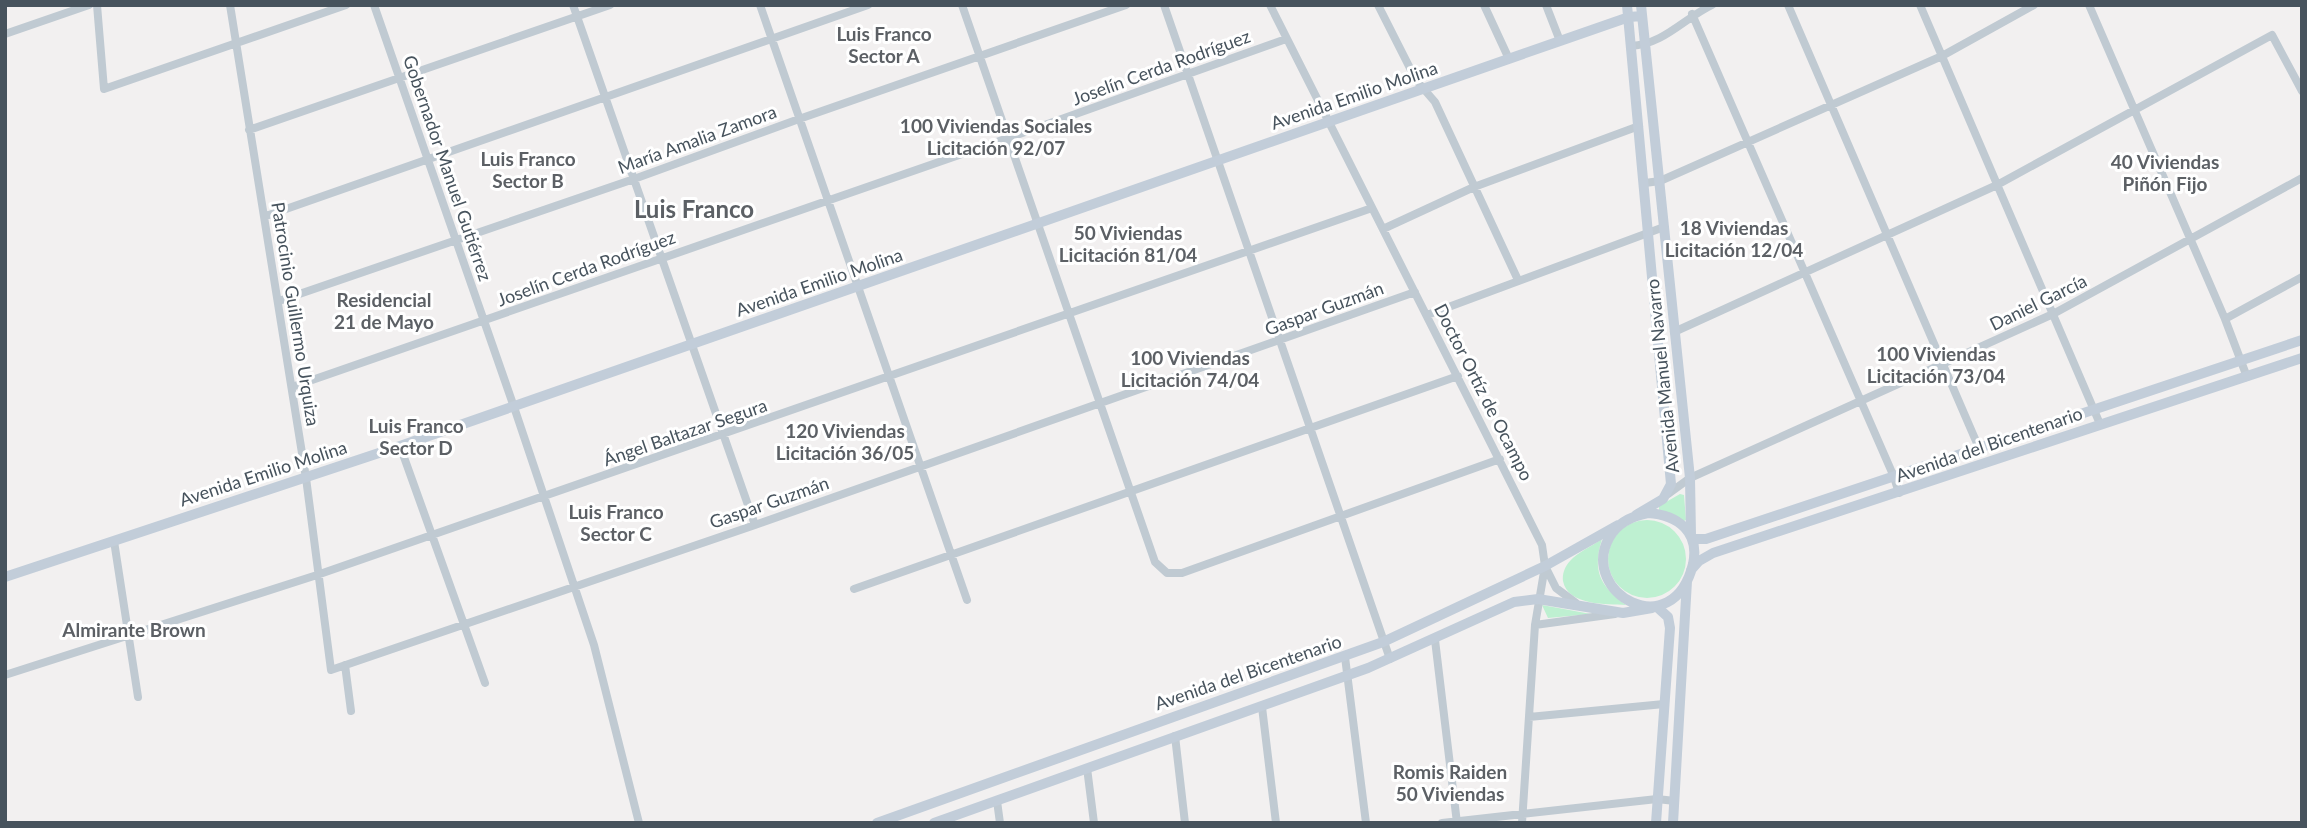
<svg xmlns="http://www.w3.org/2000/svg" width="2307" height="828" viewBox="0 0 2307 828" font-family="Lato,sans-serif">
  <style>
    .green { fill: #bef0d1 }
    .lines { fill: none; stroke-linecap: round; stroke-linejoin: round }
    .street { stroke: #c0cad2; stroke-width: 8 }
    .secondary { stroke: #c2cdd9; stroke-width: 10 }
    .labels { text-anchor: middle; dominant-baseline: central; stroke-width: 6; stroke-linejoin: round; paint-order: stroke }
    .street-label { font-size: 18px; fill: #47535d; stroke: #fff }
    .neighbourhood-label { font-size: 19px; font-weight: bold; fill: #5c6065; stroke: #fff }
    .district-label { font-size: 24px; font-weight: bold; fill: #5c6065; stroke: #fff }
  </style>
  <rect width="100%" height="100%" fill="#f2f0f0"/>
  <path class="green" d="M1680,494L1684,495L1686,520L1684,521L1659,510V506Z
    M1608 559a39 39 0 1 1 78 0a39 39 0 1 1-78 0Z
    M1602,539C1592,571 1600,586 1626,605C1607,604 1568,606 1563,581C1562,574 1565,566 1570,561C1578,552 1592,546 1602,539Z
    M1542,605L1591,614L1548,618Z"/>
  <g class="lines">
    <path class="street" d="M97,5L104,89L346,5
      M230,5L306,478L331,670L755,525L1415,292
      M374,5L514,407L594,645L639,823
      M573,5L755,525
      M760,5L967,600
      M962,5L1155,562L1167,573H1182L1500,459
      M1164,5L1390,659
      M1270,5L1542,545L1545,566L1535,625L1522,823
      M1378,5L1416,80L1435,102L1518,280
      M1484,5L1509,59
      M1546,5L1560,41
      M1788,5L1979,448
      M1920,5L2100,424
      M2089,5L2225,319L2247,377
      M1692,14L1894,477L1899,493
      M5,34L89,5
      M1631,46C1664,44 1683,19 1712,5
      M249,130L610,5
      M1645,183L1660,181L1942,56L2034,5
      M266,216L868,5
      M1383,229L1474,187L1639,126
      M279,301L634,179L799,119L1126,5
      M1427,315L1664,227
      M2225,319L2302,277
      M1674,332L1997,185L2272,35L2302,91
      M292,387L1008,138L1286,39
      M400,446L485,683
      M1668,494L1690,478L2053,314L2302,178
      M114,541L138,697
      M1545,566L1556,588L1576,603
      M854,589L1458,376
      M1535,625L1615,614
      M1435,640L1457,823
      M1345,657L1366,823
      M345,665L351,711
      M5,675L317,575L1372,208
      M1262,707L1276,823
      M1529,717L1664,704
      M1175,736L1185,823
      M1087,768L1094,823
      M997,801L1000,823
      M1442,823L1657,799L1675,801"/>
    <path class="secondary" d="M1627,5L1671,484L1663,499L1636,515
      M1641,5L1690,478L1691,535
      M1648,513C1678,515 1700,532 1693,564C1673,646 1579,593 1609,538C1617,523 1632,516 1648,513Z
      M1694,539H1706L2302,340
      M1691,570L1699,561L1713,553L2302,358
      M5,577L400,446L1560,41L1629,17L1642,16
      M877,823L1383,642L1545,566L1618,525
      M934,823L1368,668L1514,602L1538,599L1623,613L1652,608
      M1656,823L1670,628L1668,617L1657,607
      M1673,823L1687,581"/>
  </g>
  <g class="labels">
    <g class="street-label">
      <text transform="translate(1161 67) rotate(-20)">Joselín Cerda Rodríguez</text>
      <text transform="translate(1354 95) rotate(-19)">Avenida Emilio Molina</text>
      <text transform="translate(697 139) rotate(-20)">María Amalia Zamora</text>
      <text transform="translate(448 168) rotate(71)">Gobernador Manuel Gutiérrez</text>
      <text transform="translate(586 268) rotate(-20)">Joselín Cerda Rodríguez</text>
      <text transform="translate(819 282) rotate(-19)">Avenida Emilio Molina</text>
      <text transform="translate(2038 302) rotate(-26)">Daniel García</text>
      <text transform="translate(1324 308) rotate(-20)">Gaspar Guzmán</text>
      <text transform="translate(296 314) rotate(81)">Patrocinio Guillermo Urquiza</text>
      <text transform="translate(1662 376) rotate(-96)">Avenida Manuel Navarro</text>
      <text transform="translate(1484 392) rotate(63)">Doctor Ortíz de Ocampo</text>
      <text transform="translate(685 432) rotate(-19)">Ángel Baltazar Segura</text>
      <text transform="translate(1989 444) rotate(-19)">Avenida del Bicentenario</text>
      <text transform="translate(263 473) rotate(-18)">Avenida Emilio Molina</text>
      <text transform="translate(769 502) rotate(-19)">Gaspar Guzmán</text>
      <text transform="translate(1248 672) rotate(-19)">Avenida del Bicentenario</text>
    </g>
    <g class="neighbourhood-label">
      <text x="884" y="33">Luis Franco<tspan x="884" dy="22">Sector A</tspan></text>
      <text x="996" y="125">100 Viviendas Sociales<tspan x="996" dy="22">Licitación 92/07</tspan></text>
      <text x="528" y="158">Luis Franco<tspan x="528" dy="22">Sector B</tspan></text>
      <text x="2165" y="161">40 Viviendas<tspan x="2165" dy="22">Piñón Fijo</tspan></text>
      <text x="1734" y="227">18 Viviendas<tspan x="1734" dy="22">Licitación 12/04</tspan></text>
      <text x="1128" y="232">50 Viviendas<tspan x="1128" dy="22">Licitación 81/04</tspan></text>
      <text x="384" y="299">Residencial<tspan x="384" dy="22">21 de Mayo</tspan></text>
      <text x="1936" y="353">100 Viviendas<tspan x="1936" dy="22">Licitación 73/04</tspan></text>
      <text x="1190" y="357">100 Viviendas<tspan x="1190" dy="22">Licitación 74/04</tspan></text>
      <text x="416" y="425">Luis Franco<tspan x="416" dy="22">Sector D</tspan></text>
      <text x="845" y="430">120 Viviendas<tspan x="845" dy="22">Licitación 36/05</tspan></text>
      <text x="616" y="511">Luis Franco<tspan x="616" dy="22">Sector C</tspan></text>
      <text x="134" y="629">Almirante Brown</text>
      <text x="1450" y="771">Romis Raiden<tspan x="1450" dy="22">50 Viviendas</tspan></text>
    </g>
    <g class="district-label">
      <text x="694" y="208">Luis Franco</text>
    </g>
  </g>
  <rect width="2307" height="828" fill="none" stroke="#47535d" stroke-width="14"/>
</svg>
